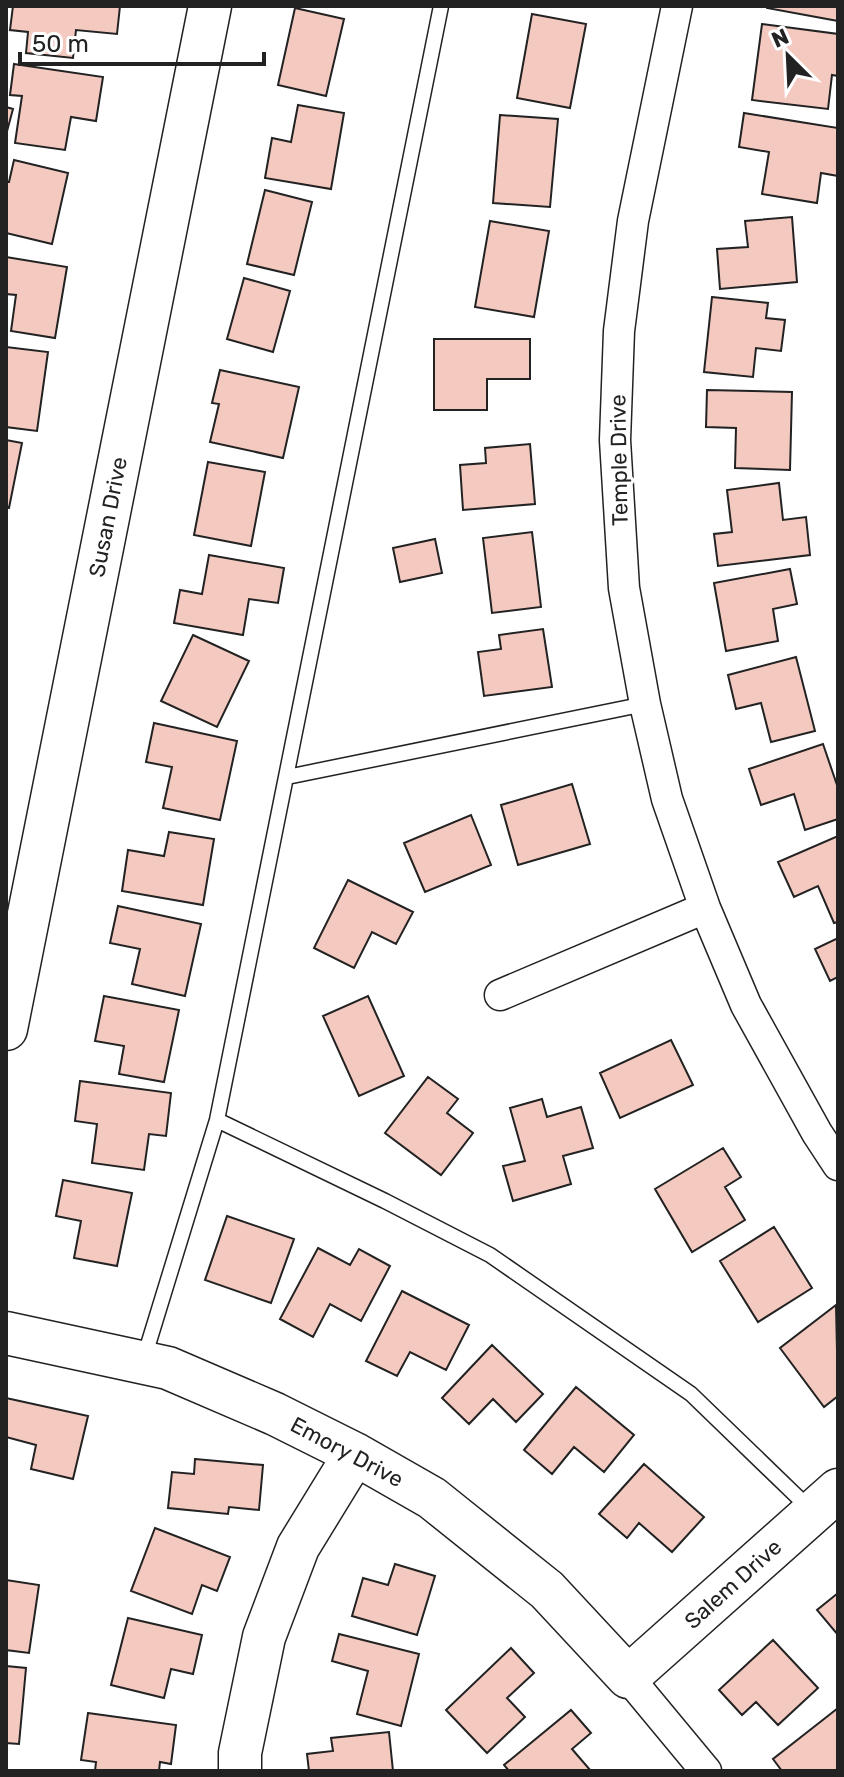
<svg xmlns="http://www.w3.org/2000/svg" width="844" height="1777" viewBox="0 0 844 1777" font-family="Rubik,sans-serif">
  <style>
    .building { fill: #f3c9c0; stroke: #222; stroke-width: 2 }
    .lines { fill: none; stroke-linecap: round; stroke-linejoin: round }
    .lane-casing { stroke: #222; stroke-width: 17 }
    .street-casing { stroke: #222; stroke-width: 33 }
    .secondary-casing { stroke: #222; stroke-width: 45 }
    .lane { stroke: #fff; stroke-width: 14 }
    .street { stroke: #fff; stroke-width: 30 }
    .secondary { stroke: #fff; stroke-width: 42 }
    .labels { text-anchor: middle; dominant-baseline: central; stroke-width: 6; stroke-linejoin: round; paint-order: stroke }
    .street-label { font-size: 22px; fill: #222; stroke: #fff }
  </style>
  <rect width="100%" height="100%" fill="#fff"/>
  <path class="building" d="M13,6H120L117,34L76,30L73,58L26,53L28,32L10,30Z
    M767,6H838V21L767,8Z
    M295,8L344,19L326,96L278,85Z
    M532,14L586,24L570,108L517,98Z
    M762,24L838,34V76L832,75L828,109L752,100Z
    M14,64L103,77L96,121L71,117L65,150L15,143L22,96L10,95Z
    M298,105L344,113L331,189L265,178L272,138L291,142Z
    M6,107L13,109L6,135Z
    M744,113L838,128V176L821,173L817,203L762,194L769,152L739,147Z
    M500,115L558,119L550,207L493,203Z
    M14,160L68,173L52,244L6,233V182H9Z
    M265,190L312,202L294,275L247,264Z
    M792,217L797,282L720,289L717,249L748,247L745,221Z
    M490,221L549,231L534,317L475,307Z
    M6,257L67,267L55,338L11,331L16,295L6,294Z
    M244,278L290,291L273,352L227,339Z
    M712,297L768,303L766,318L785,320L781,351L756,348L753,377L704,372Z
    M434,339H530V379H487V410H434Z
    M6,347L48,352L37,431L6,427Z
    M220,370L299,387L283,458L210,442L219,404L212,403Z
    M707,390L792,392L790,470L735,468L736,428L706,427Z
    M6,440L22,443L9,508L6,507Z
    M530,444L535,504L463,510L460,465L486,463L485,448Z
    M208,462L265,472L251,546L194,535Z
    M779,483L783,520L806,517L810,555L718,566L714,534L732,532L727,490Z
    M532,532L541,607L492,613L483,538Z
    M435,539L442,573L400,582L393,548Z
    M209,555L284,568L278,603L249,599L243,635L174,623L180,590L202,594Z
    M790,569L797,604L773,609L778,641L726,651L714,583Z
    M543,629L552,687L484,696L478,652L501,649L499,635Z
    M193,635L249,661L217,727L161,701Z
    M796,657L815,731L771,742L761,703L736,709L728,675Z
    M154,723L237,741L220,820L163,808L172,767L146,762Z
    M823,744L838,788V819L805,830L794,794L761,805L749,769Z
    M572,784L590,844L518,865L501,805Z
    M471,815L491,865L425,892L404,843Z
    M169,832L214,839L203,905L122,891L128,850L164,856Z
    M838,836V922L834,923L818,886L794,897L778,862Z
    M348,880L413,912L396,944L372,932L354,968L314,948Z
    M118,906L201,924L185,996L132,984L140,949L110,943Z
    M838,938V977L830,981L815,949Z
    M104,996L179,1010L164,1082L119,1074L124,1046L95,1041Z
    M368,996L404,1076L359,1096L323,1016Z
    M671,1040L693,1085L620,1118L600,1073Z
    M428,1077L458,1099L447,1113L473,1133L441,1175L385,1133Z
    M80,1081L171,1093L166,1136L149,1134L144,1170L92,1163L97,1124L75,1121Z
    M542,1099L547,1117L581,1107L593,1148L563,1156L571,1184L513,1201L503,1166L525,1161L510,1108Z
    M723,1148L741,1177L725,1187L745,1220L692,1252L655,1189Z
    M63,1180L132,1193L117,1266L74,1258L81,1221L56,1216Z
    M227,1216L294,1239L271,1303L205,1280Z
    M774,1227L812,1288L758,1322L720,1261Z
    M318,1248L350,1265L359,1249L390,1266L361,1321L330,1304L313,1337L280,1319Z
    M402,1291L469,1325L446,1370L410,1352L397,1376L366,1361Z
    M836,1305L838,1396L824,1407L780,1348Z
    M492,1345L543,1394L516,1422L493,1399L469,1424L442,1398Z
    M576,1387L634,1435L604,1472L574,1447L552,1474L524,1450Z
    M6,1398L88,1416L73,1479L31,1469L36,1445L6,1437Z
    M195,1459L263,1465L259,1510L229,1507L228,1514L168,1508L172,1472L194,1474Z
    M644,1464L704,1517L672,1552L639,1523L627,1538L599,1514Z
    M155,1528L230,1557L217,1591L202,1585L192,1614L131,1591Z
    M395,1564L435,1576L417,1635L352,1616L363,1578L388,1585Z
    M6,1580L39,1585L29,1653L6,1650Z
    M838,1593V1635L817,1610Z
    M128,1618L202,1635L193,1674L171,1669L164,1698L111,1685Z
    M339,1634L419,1654L401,1726L357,1714L368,1671L332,1661Z
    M773,1640L818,1688L778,1725L756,1702L742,1715L719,1690Z
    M511,1648L534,1673L507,1698L525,1717L487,1753L446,1710Z
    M6,1666L26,1668L19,1744L6,1743Z
    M838,1708V1768L835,1771H782L773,1759Z
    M571,1710L591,1733L572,1749L591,1771H509L504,1765Z
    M88,1713L176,1725L171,1764L160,1762L159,1771H95L96,1762L81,1760Z
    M389,1732L393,1771H309L307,1754L333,1751L331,1738Z"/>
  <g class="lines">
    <g class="lane-casing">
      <path id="lane" d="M287,777L645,704
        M217,1120L385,1201L490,1255L691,1394L811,1510
        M144,1358L217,1120L441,6"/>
    </g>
    <g class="street-casing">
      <path id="street" d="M677,6L633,221L619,331L615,440L624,588L645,704L667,799L705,908L746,1005L817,1133L838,1165
        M500,995L705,908
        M628,1677L706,1771"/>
    </g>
    <g class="secondary-casing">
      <path id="secondary" d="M6,1029L210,6
        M6,1333L168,1368L275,1414L355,1454L432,1498L547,1590L628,1677L838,1490
        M240,1771V1753L264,1637L298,1547L355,1454"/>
    </g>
    <use href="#lane" class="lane"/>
    <use href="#street" class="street"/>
    <use href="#secondary" class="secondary"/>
  </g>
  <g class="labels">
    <g class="street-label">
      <text transform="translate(619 460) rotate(-91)">Temple Drive</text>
      <text transform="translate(108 517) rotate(-79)">Susan Drive</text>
      <text transform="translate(347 1452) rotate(28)">Emory Drive</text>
      <text transform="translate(733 1584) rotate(-42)">Salem Drive</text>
    </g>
  </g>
  <rect width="844" height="1777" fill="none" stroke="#222222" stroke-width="16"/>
  <g transform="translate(788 56) rotate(336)" stroke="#ffffff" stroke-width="6" paint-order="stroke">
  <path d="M0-6L14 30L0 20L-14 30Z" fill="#222222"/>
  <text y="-12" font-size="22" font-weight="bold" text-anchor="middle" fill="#222222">N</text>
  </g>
  <path d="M20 52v12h244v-12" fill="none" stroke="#222222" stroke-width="4"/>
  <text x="32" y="52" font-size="24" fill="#222222" stroke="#ffffff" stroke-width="6" paint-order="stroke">50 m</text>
</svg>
